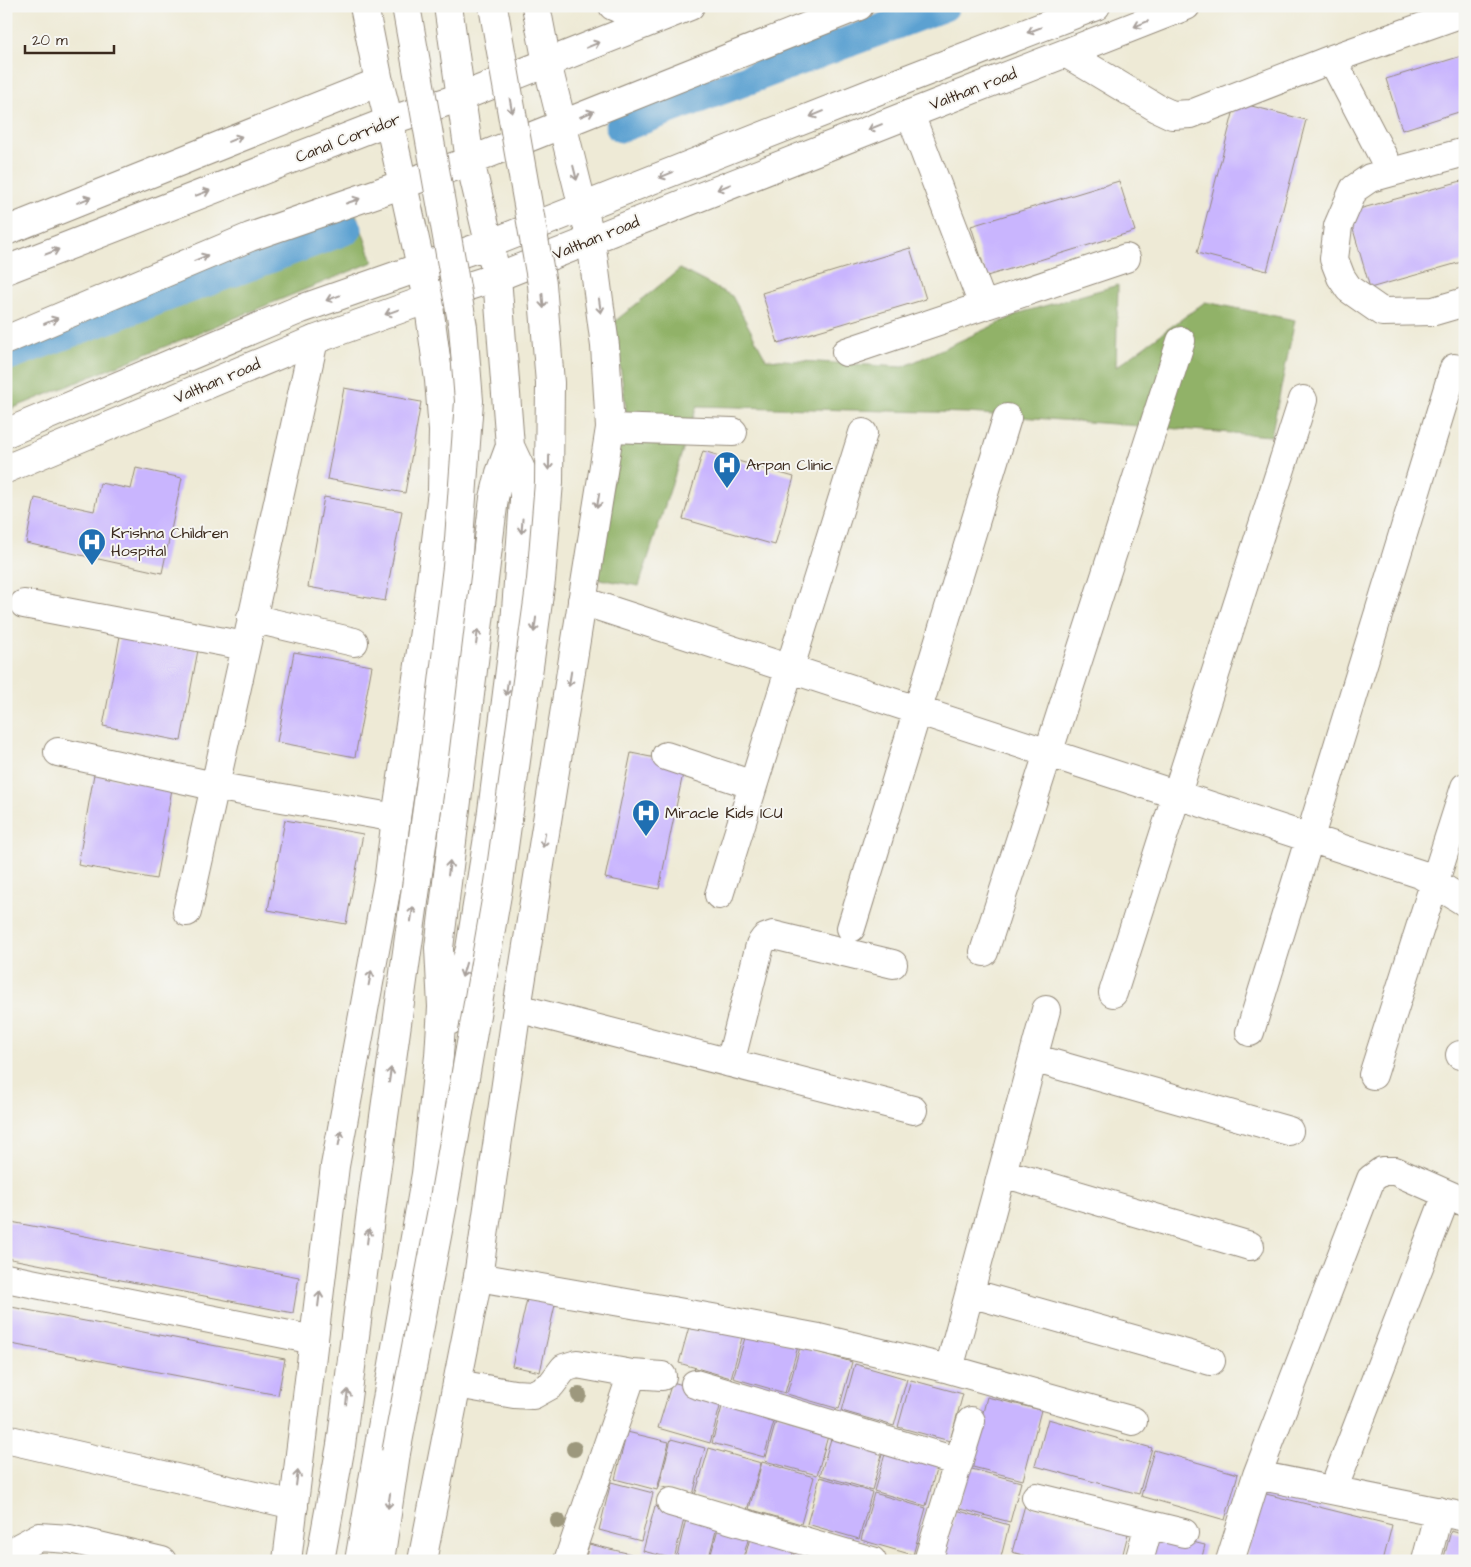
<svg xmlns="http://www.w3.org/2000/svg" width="1471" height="1567" viewBox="0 0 1471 1567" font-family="'Architects Daughter',sans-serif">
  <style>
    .forest { fill: #91b267; stroke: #666e42 }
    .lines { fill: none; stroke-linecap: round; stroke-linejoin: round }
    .canal { stroke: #5ba1d1; stroke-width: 31 }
    .building { fill: #c9b5fe }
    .minor-casing { stroke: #948a7a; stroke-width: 30 }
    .major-casing { stroke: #948a7a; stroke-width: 30 }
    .minor { stroke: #fff; stroke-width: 28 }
    .major { stroke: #fff; stroke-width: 28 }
    .major-bridge-casing { stroke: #948a7a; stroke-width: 30; stroke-linecap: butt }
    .major-bridge { stroke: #fff; stroke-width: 28 }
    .tree { fill: #9d987d }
    .oneway { stroke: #a79f9a }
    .labels { text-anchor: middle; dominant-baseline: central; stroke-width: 4; stroke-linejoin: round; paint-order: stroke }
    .street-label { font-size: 16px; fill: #3b2a1e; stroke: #f6f6f2 }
    .poi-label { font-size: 16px; fill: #3b2a1e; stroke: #f6f6f2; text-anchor: start }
  </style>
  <rect width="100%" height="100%" fill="#f6f6f2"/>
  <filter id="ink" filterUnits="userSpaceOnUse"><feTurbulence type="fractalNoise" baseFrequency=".02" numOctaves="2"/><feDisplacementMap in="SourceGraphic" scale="10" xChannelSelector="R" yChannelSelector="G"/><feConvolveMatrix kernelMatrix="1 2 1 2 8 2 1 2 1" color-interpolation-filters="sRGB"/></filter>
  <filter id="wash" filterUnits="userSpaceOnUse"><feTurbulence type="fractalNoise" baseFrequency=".0096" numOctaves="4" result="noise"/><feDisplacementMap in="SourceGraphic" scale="20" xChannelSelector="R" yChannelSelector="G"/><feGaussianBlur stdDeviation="1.12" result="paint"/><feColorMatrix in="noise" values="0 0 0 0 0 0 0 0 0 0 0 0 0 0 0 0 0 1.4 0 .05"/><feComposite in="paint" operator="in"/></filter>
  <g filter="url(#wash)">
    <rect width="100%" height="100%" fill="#eeead6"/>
    <path class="forest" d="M356,214L373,262L6,411V369L170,303Z
      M680,269L732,296L766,359L903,367L1023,312L1118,285L1116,367L1205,302L1295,320L1271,436L968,413L697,406L639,586L594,578L626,408L614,322Z"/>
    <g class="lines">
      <path class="canal" d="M621,127L944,6
        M6,356L347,229"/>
    </g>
    <g id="blocks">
      <path class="building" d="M1465,55V110L1402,130L1386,79Z
        M1236,102L1306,120L1267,271L1197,253Z
        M1465,180V261L1370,288L1348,212Z
        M1119,181L1135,231L987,276L971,226Z
        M910,248L926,299L778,343L762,293Z
        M344,388L421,402L405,493L327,479Z
        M703,451L794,477L775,545L683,519Z
        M136,468L182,478L162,573L26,543L35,498L94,511L100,483L131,489Z
        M324,497L402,511L385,601L308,587Z
        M120,636L198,650L181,741L103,726Z
        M294,652L372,666L355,757L277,742Z
        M631,753L685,764L659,889L605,878Z
        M94,774L172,789L156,879L78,865Z
        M285,820L363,834L346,924L268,910Z
        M6,1221L299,1277L293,1313L6,1258Z
        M527,1299L555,1305L540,1372L512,1366Z
        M6,1306L285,1359L278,1395L6,1343Z
        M692,1316L744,1331L731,1378L679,1363Z
        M747,1331L798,1346L785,1393L733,1378Z
        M800,1347L852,1362L839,1409L787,1394Z
        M855,1364L907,1379L894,1426L842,1411Z
        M911,1380L963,1394L950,1441L898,1427Z
        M672,1382L723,1396L710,1443L658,1428Z
        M725,1396L777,1411L764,1457L712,1443Z
        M987,1397L1041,1410L1023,1480L969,1466Z
        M778,1414L830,1429L817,1475L765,1461Z
        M1048,1419L1152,1448L1139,1494L1035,1466Z
        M834,1429L885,1444L872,1490L820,1475Z
        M627,1432L669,1442L657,1490L615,1479Z
        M671,1439L705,1448L693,1495L659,1486Z
        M888,1444L939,1459L926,1506L874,1491Z
        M709,1448L761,1463L747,1510L695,1495Z
        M1154,1450L1238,1474L1225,1520L1141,1496Z
        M762,1462L814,1477L801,1524L749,1509Z
        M968,1468L1021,1482L1010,1522L957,1508Z
        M820,1477L872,1492L859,1539L807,1524Z
        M611,1482L653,1493L641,1541L599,1530Z
        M874,1493L926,1508L913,1555L861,1540Z
        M1262,1493L1392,1525L1383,1561H1245Z
        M1025,1505L1128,1534L1121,1561H1043L1012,1552Z
        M655,1506L685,1515L674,1559L643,1551Z
        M956,1510L1009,1525L1000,1561H942Z
        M687,1515L718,1523L708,1561L676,1560Z
        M719,1525L750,1533L742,1561H709Z
        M1451,1531L1465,1535V1561H1443Z
        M1154,1533L1205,1545L1201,1561H1147Z
        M751,1534L795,1545L791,1561H744Z
        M589,1544L631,1554L630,1561H585Z
        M797,1546L846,1561H793Z"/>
    </g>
  </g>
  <g filter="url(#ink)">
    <use href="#blocks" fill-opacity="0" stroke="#948a7a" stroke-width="1"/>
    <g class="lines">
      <g class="minor-casing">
        <path id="minor" d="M448,6L470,161L497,277L510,446L524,476V500L514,638L491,819L470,949L449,1021
          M1067,54L1157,108L1172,115L1191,114L1332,59L1465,12
          M1332,59L1391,172
          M910,114L983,305
          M1465,152L1370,178L1354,189L1338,226L1334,259L1341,277L1349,289L1382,312L1434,311L1465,302
          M6,231L379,82
          M6,340L250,237L470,161L859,6
          M846,352L1126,258
          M610,428L733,432
          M6,433L301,309L421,267L489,244L897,83L1096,6
          M582,601L1420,874L1465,902
          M24,604L245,646
          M251,618L354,642
          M58,752L214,786L396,818
          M666,756L753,785
          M719,895L863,433
          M187,912L314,340
          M851,928L1007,418
          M984,952L1181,341
          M1113,993L1303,400
          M517,1008L913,1110
          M1250,1032L1454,368
          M1460,1055L1465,1056
          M1033,1058L1289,1131
          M730,1063L760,945L765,938L773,935L893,964
          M1373,1075L1465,787
          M1003,1173L1250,1246
          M478,1277L718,1319L819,1338L949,1369L1133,1421
          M6,1278L314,1340
          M970,1293L1211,1361
          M949,1369L1046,1010
          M457,1384L514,1394L533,1395L551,1385L564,1368L577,1364L632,1374L662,1376
          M695,1384L959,1462
          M6,1439L294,1505
          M1257,1475L1465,1517
          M1333,1490L1447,1194
          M1036,1497L1184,1533
          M671,1502L872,1561
          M14,1561L20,1547L39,1537L70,1539L162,1561
          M359,1561L426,1174L439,1056L442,1007L439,948L494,498L500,473L510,446
          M568,1561L632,1374
          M928,1561L971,1421
          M1139,1561L1149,1525
          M1230,1561L1257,1475L1371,1179L1382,1171H1395L1465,1202
          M1426,1561L1439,1511"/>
      </g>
      <g class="major-casing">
        <path id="major" d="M613,6L622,10L647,6
          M6,270L389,121L461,97L690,6
          M6,469L314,340L428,299L497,277L910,114L1186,6
          M287,1561L335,1166L389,875L396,818L429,598L442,491L443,431L439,380L428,299L389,121L379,82L364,6
          M320,1561L341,1445
          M380,1561L396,1453
          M422,1561L478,1277L517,1008L610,428L605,346L591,240L547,63L536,6"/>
      </g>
      <use href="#minor" class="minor"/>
      <use href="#major" class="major"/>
      <g class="major-bridge-casing">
        <path id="major-bridge" d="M341,1445L374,1188L432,773L457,567L469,401L463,327L406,6
          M396,1453L443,1204L499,883L541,580L549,482L550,383L542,284L493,6"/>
      </g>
      <use href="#major-bridge" class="major-bridge"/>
    </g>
    <g class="tree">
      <circle cx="579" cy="1395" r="8"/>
      <circle cx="574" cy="1449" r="8"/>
      <circle cx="558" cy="1521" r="8"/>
    </g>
    <defs><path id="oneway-shaft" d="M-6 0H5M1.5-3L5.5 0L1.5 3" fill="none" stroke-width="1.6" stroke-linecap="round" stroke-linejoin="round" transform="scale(1.25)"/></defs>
    <g class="oneway">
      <use href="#oneway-shaft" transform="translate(1141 24) rotate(158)"/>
      <use href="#oneway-shaft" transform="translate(1034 30) rotate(159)"/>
      <use href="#oneway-shaft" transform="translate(593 45) rotate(-22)"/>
      <use href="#oneway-shaft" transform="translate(511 106) rotate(80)"/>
      <use href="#oneway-shaft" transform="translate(587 114) rotate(-22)"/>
      <use href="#oneway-shaft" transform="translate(817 114) rotate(158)"/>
      <use href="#oneway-shaft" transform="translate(875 127) rotate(158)"/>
      <use href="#oneway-shaft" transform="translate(235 139) rotate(-22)"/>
      <use href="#oneway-shaft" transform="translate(575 173) rotate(76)"/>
      <use href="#oneway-shaft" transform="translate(666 175) rotate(158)"/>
      <use href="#oneway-shaft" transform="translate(724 187) rotate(158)"/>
      <use href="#oneway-shaft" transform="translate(203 193) rotate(-21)"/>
      <use href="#oneway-shaft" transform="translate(84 200) rotate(-22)"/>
      <use href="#oneway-shaft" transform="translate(353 201) rotate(-19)"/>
      <use href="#oneway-shaft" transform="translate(52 252) rotate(-21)"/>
      <use href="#oneway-shaft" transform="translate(201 258) rotate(-23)"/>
      <use href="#oneway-shaft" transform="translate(333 298) rotate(160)"/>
      <use href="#oneway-shaft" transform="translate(543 301) rotate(85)"/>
      <use href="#oneway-shaft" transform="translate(600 306) rotate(82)"/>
      <use href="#oneway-shaft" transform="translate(392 312) rotate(160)"/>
      <use href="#oneway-shaft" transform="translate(51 321) rotate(-23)"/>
      <use href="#oneway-shaft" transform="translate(549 463) rotate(91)"/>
      <use href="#oneway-shaft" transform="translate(598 501) rotate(99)"/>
      <use href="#oneway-shaft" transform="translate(522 526) rotate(94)"/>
      <use href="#oneway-shaft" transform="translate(535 625) rotate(98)"/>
      <use href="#oneway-shaft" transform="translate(477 637) rotate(-83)"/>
      <use href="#oneway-shaft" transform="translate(570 679) rotate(99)"/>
      <use href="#oneway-shaft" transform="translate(507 688) rotate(97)"/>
      <use href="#oneway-shaft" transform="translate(544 840) rotate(99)"/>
      <use href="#oneway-shaft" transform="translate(449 868) rotate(-83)"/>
      <use href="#oneway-shaft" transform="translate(412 914) rotate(-82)"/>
      <use href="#oneway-shaft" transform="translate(464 970) rotate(106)"/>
      <use href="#oneway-shaft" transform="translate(370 978) rotate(-79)"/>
      <use href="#oneway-shaft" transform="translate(390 1075) rotate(-82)"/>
      <use href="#oneway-shaft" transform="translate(340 1138) rotate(-79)"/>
      <use href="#oneway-shaft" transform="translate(368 1236) rotate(-83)"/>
      <use href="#oneway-shaft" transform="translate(319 1299) rotate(-83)"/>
      <use href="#oneway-shaft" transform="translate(347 1397) rotate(-83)"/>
      <use href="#oneway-shaft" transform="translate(297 1478) rotate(-83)"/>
      <use href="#oneway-shaft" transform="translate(389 1501) rotate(98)"/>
    </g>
  </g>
  <defs>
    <g id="hospital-pin" transform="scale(1.4375)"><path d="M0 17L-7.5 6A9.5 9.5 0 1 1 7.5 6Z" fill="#1f6fb2" stroke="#f6f6f2"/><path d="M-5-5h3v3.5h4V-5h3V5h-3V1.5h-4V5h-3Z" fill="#fff"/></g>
  </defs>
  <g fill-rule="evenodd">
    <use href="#hospital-pin" x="727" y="465"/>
    <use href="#hospital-pin" x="92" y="542"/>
    <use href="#hospital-pin" x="646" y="813"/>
  </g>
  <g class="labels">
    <g class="street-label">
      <text transform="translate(973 89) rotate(-21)">Valthan road</text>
      <text transform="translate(348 138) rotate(-21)">Canal Corridor</text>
      <text transform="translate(596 238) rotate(-22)">Valthan road</text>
      <text transform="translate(217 381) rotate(-23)">Valthan road</text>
    </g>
    <g class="poi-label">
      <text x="746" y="465">Arpan Clinic</text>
      <text x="111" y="533">Krishna Children<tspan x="111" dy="18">Hospital</tspan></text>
      <text x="665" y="813">Miracle Kids ICU</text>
    </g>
  </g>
  <rect width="1471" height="1567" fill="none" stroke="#f6f6f2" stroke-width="25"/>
  <path d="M25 45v8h89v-8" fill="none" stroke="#3b2a1e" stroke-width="2.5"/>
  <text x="32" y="45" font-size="15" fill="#3b2a1e" stroke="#f6f6f2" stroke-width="4" paint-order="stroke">20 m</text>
</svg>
